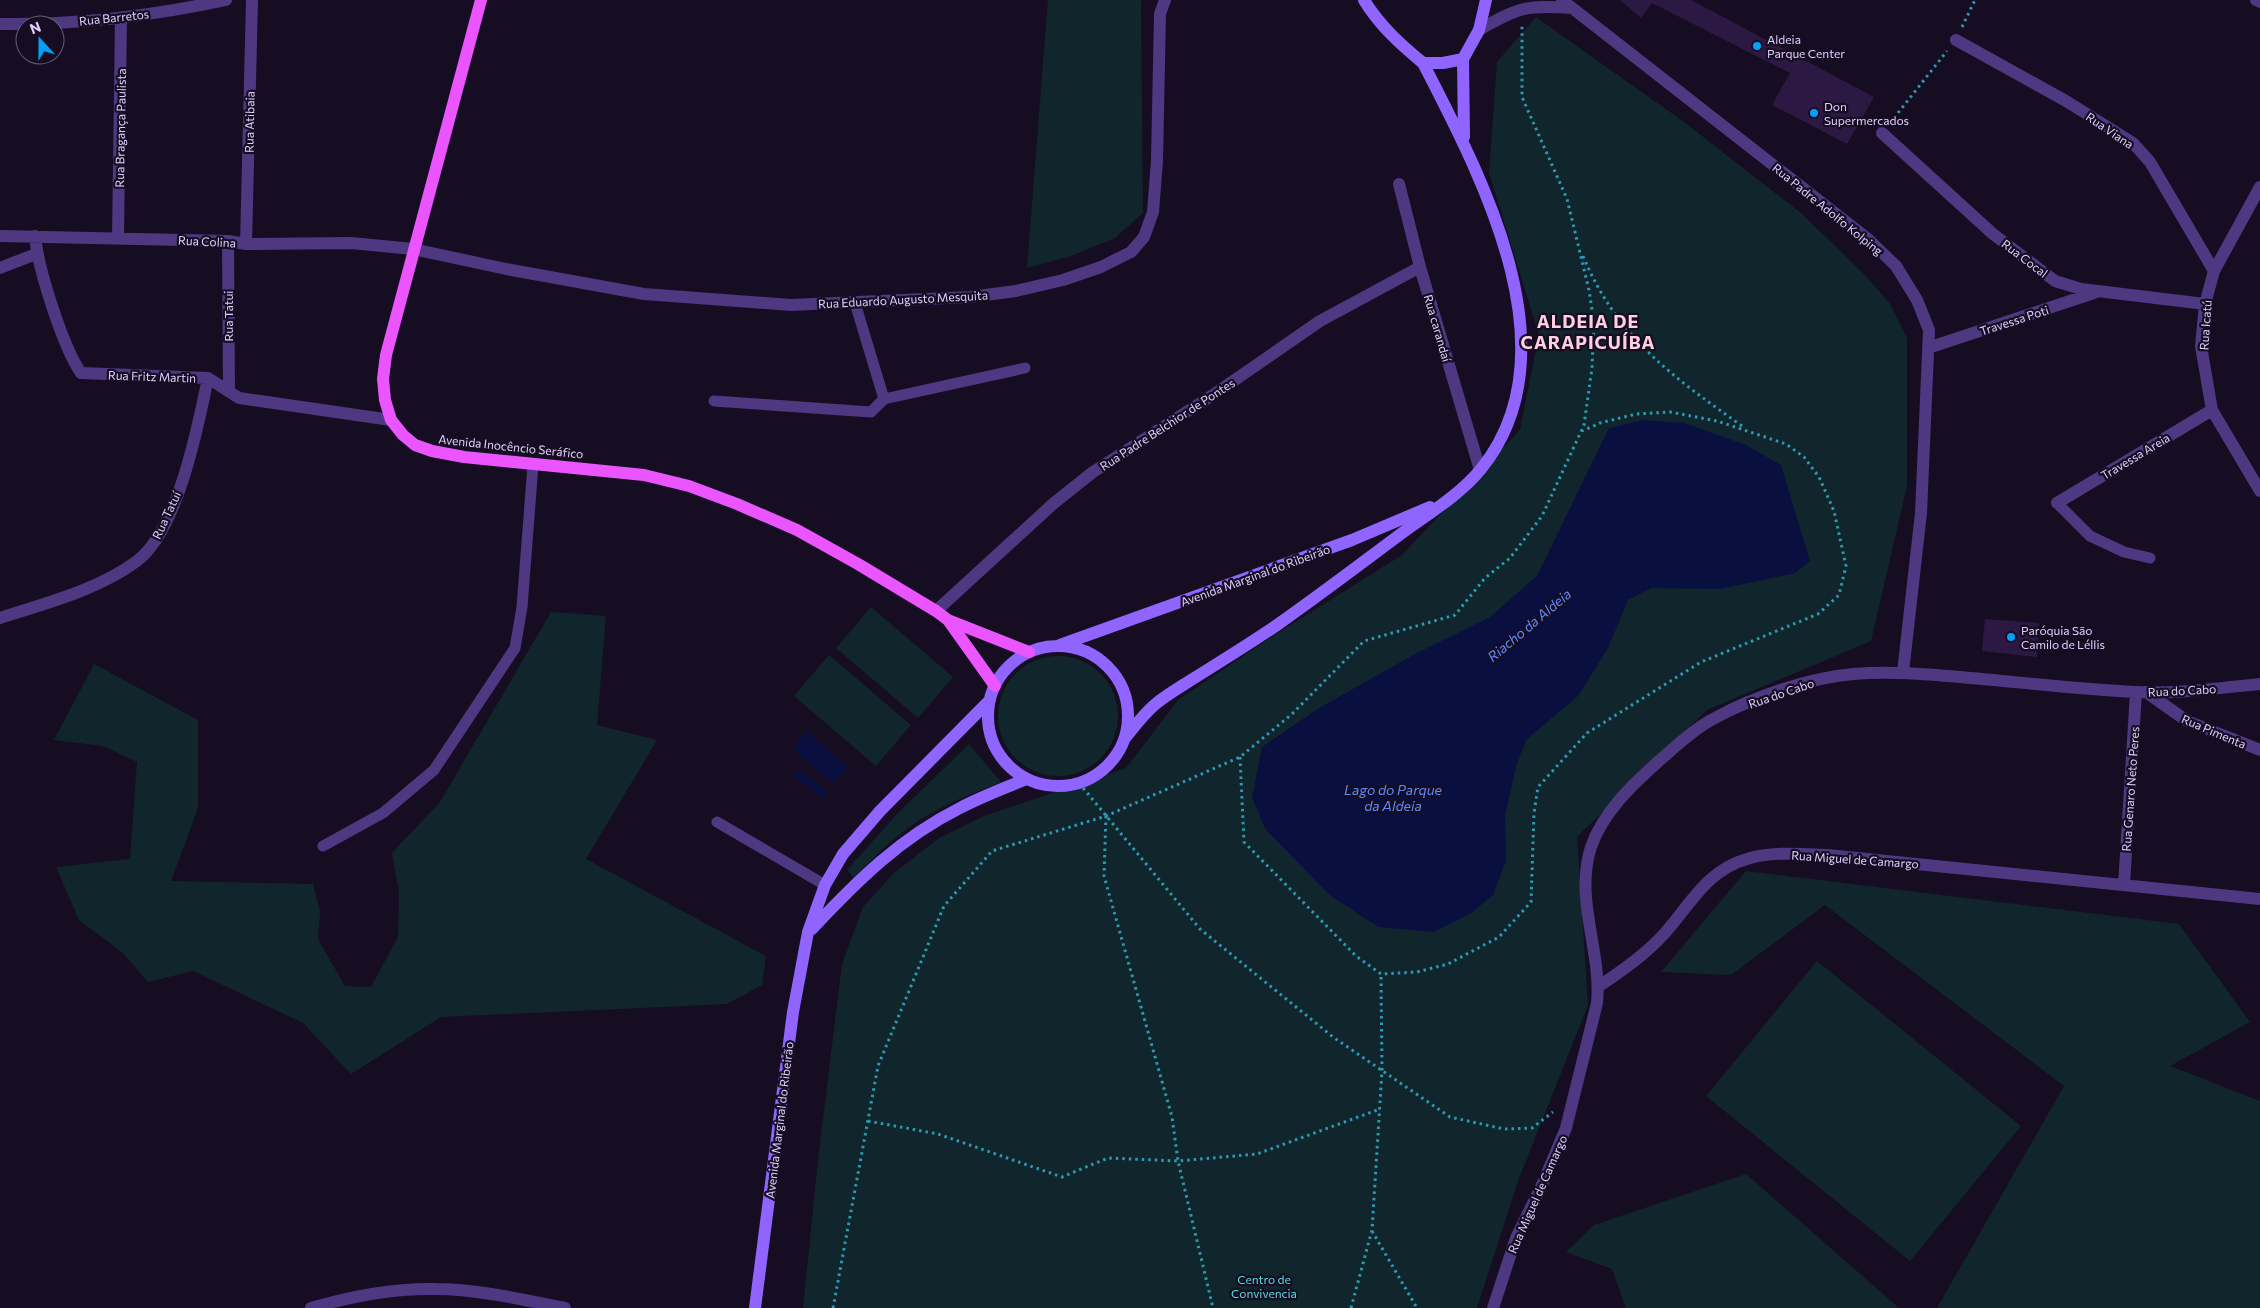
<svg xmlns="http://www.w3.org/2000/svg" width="2260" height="1308" viewBox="0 0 2260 1308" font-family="Commissioner,sans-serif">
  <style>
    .green { fill: #10262c }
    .water { fill: #090f3f }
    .building { fill: #2c1943 }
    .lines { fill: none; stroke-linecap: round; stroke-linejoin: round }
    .path { stroke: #2d9ab4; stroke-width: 3; stroke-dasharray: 2.5 4; stroke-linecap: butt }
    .service { stroke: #4d3881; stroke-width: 11 }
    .minor { stroke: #4d3881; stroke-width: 12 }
    .secondary { stroke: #9065ff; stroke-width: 12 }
    .primary { stroke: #ea55ff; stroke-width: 12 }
    .poi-dot { fill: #00a2f9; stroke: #160d22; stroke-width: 2 }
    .labels { text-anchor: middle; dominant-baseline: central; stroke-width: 4.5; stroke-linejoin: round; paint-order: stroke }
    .street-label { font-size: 12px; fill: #e0ceff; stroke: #160d22 }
    .poi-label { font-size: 12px; fill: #e0ceff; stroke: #160d22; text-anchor: start }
    .park-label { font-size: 12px; fill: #5adfe0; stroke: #160d22 }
    .water-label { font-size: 14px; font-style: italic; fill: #5c8bff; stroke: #160d22 }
    .district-label { font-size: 18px; font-weight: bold; letter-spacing: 1px; fill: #ffd0e2; stroke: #160d22 }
  </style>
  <rect width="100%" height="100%" fill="#160d22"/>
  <path class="green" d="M1048,0H1142L1141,4L1143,213L1115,238L1071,256L1027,268Z
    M1536,17L1684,122L1801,213L1865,275L1890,304L1907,338V486L1871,641L1707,710L1577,837L1588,1005L1518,1181L1477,1308H803L818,1160L842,964L863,907L894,873L939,838L984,816L1126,768L1178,700L1273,636L1402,555L1520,430L1539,335L1489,173L1497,62Z
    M871,607L953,677L918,718L836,648Z
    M551,612L606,616L597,725L657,740L586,859L766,956L762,985L727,1004L441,1017L351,1074L303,1023L193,971L148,982L123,953L79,920L56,867L130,859L137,762L103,746L54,740L94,664L198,720V808L171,881L313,884L320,912L318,939L345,986L371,987L398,937L399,892L392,853L440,802Z
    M829,655L911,725L876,766L794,696Z
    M998 716a60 60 0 1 1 120 0a60 60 0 1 1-120 0Z
    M969,744L1001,782C969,795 936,807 908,828C888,842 871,860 854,878L847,870L896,815Z
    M1746,871L2179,924L2250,1022L2170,1066L2260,1101V1308H1937L2064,1086L1825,905L1731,975L1661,972Z
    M1817,961L2021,1126L1910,1261L1706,1096Z
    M1746,1174L1899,1308H1626L1612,1269L1566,1252L1594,1225Z"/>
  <path class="water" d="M1644,420L1684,423L1746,445L1781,465L1810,561L1795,573L1720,589L1651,588L1628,600L1608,648L1578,696L1527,739L1517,763L1505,816L1506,861L1493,895L1470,914L1433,932L1378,927L1330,895L1266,830L1252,798L1262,747L1319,708L1415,654L1490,617L1537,576L1609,428Z
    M807,731L848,767L833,784L792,748Z
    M798,769L828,792L823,798L793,776Z"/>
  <path class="building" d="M1620,0H1691L1874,97L1847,144L1772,105L1790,73L1652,3L1641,18Z
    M1985,619L2039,623L2037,657L1982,651Z"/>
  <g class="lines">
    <path class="path" d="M1962,27L1975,0
      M1890,123L1947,51
      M1583,256C1617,338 1674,378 1745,428
      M1240,757L1244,842L1356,956L1381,974L1417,972L1448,964L1499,937L1531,902L1534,813L1538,787L1587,733L1701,662L1818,614L1839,595L1846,566L1834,511L1819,477L1804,457L1786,444L1717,421L1670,412L1636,414L1600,423L1582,431
      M1079,783L1200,929L1333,1037L1450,1117L1504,1129L1532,1128L1553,1112
      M1106,816L1104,876L1172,1117L1178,1161L1213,1308
      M868,1121L938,1134L1062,1177L1108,1158L1178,1161L1257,1154L1380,1109
      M1372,1231L1417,1308
      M833,1308L878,1066L944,906L992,851L1106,816L1240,757L1292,714L1364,641L1455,615L1485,578L1510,558L1542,516L1584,425L1592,368L1594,323L1589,290L1567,199L1522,97V26
      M1351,1308L1372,1230L1382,1071L1381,974"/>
    <path class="service" d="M855,303L884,399
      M714,401L871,412L884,399L1025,368
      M2057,503L2090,536L2124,552L2150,558
      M717,822L825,885
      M323,846L383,813L434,770L515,648L522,607L533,465"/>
    <path class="minor" d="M1562,0L1868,239L1896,266L1917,300L1929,330L1921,513L1903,672
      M2256,0L2260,2
      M0,24C76,25 152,16 226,0
      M1479,30C1519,7 1526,5 1572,8
      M1956,40L2066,101L2133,143L2150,162L2214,271
      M1882,133L1993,234L2055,281L2081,289L2205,304
      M1399,184L1420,267L1480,470
      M2260,187L2214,271L2205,304L2201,346L2212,410L2260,491
      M0,236L228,241L246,244L351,243L413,249L506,269L644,294L791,305L970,297L1016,291L1063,280L1101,267L1131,252L1144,237L1153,212L1157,161L1160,14L1165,0
      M35,236C38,269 63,347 81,373L208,378L239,398L391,420
      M118,238L121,18
      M228,241L229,391
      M246,244L252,0
      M0,268L36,254
      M1928,348L2094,293
      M2057,503L2212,410
      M936,611L1054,503L1093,472L1216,393L1320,321L1420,267
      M0,618C46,603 98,590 137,561C178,530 198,426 208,378
      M2146,692L2187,721L2260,750
      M2124,885L2136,692
      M1598,987C1621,971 1645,955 1664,934C1690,905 1707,870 1747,859C1773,851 1801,854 1828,855L2260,899
      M311,1308C352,1296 394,1288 436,1289C476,1289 525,1300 565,1308
      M1493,1308L1516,1238L1542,1185L1566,1128L1597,1003C1602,951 1574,899 1591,847C1603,812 1633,784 1660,760C1676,746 1694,729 1713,719C1753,697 1808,678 1853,674C1889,671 1925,674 1960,677C2018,682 2077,689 2135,692C2176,694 2219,688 2260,684"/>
    <path class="secondary" d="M1364,0C1380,26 1400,44 1423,63H1443L1463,59L1479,30L1486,0
      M1463,59L1464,137
      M1060,645L1352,540L1430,507
      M988 716a70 70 0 1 1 140 0a70 70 0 1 1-140 0Z
      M1125,738C1135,726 1146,711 1158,702C1168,694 1180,687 1191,680C1220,662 1249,644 1277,625C1318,596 1358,566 1398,536C1426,515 1459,496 1481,469C1576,352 1481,176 1423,63
      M812,929C857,881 900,838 960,808C981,797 1004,788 1027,779
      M755,1308L793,1012L808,932L825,885L843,854L880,811L990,700"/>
    <path class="primary" d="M481,0L386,355L383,379L385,400L391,420L403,435L415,445L432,451L464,457L644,475L689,486L737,504L797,530L858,564L936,611L948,620L1029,652
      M948,620L995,686"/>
  </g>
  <g class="poi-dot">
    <circle cx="1757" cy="46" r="5"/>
    <circle cx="1814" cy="113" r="5"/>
    <circle cx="2011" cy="637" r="5"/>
  </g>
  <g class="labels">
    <g class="street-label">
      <text transform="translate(114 17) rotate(-6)">Rua Barretos</text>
      <text transform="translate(249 122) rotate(-89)">Rua Atibaia</text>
      <text transform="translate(120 128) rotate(-89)">Rua Bragança Paulista</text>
      <text transform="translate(2110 130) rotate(34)">Rua Viana</text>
      <text transform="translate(1828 209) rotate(39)">Rua Padre Adolfo Kolping</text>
      <text transform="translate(207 241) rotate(3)">Rua Colina</text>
      <text transform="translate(2025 258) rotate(37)">Rua Cocal</text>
      <text transform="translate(903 299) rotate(-3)">Rua Eduardo Augusto Mesquita</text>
      <text transform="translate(228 316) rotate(-90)">Rua Tatui</text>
      <text transform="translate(2014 320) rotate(-18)">Travessa Poti</text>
      <text transform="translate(2205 325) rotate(-86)">Rua Icatú</text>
      <text transform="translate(1438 328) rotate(74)">Rua carandaí</text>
      <text transform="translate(152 376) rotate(2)">Rua Fritz Martin</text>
      <text transform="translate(1167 424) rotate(-33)">Rua Padre Belchior de Pontes</text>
      <text transform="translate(511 446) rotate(6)">Avenida Inocêncio Seráfico</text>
      <text transform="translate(2135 456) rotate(-31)">Travessa Areia</text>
      <text transform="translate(166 515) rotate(-65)">Rua Tatuí</text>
      <text transform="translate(1255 575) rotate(-20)">Avenida Marginal do Ribeirão</text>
      <text transform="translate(2182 690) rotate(-3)">Rua do Cabo</text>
      <text transform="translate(1781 693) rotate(-19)">Rua do Cabo</text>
      <text transform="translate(2214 731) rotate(23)">Rua Pimenta</text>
      <text transform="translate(2130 789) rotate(-86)">Rua Genaro Neto Peres</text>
      <text transform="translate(1855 859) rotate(4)">Rua Miguel de Camargo</text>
      <text transform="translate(779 1120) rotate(-83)">Avenida Marginal do Ribeirão</text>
      <text transform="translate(1537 1194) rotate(-66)">Rua Miguel de Camargo</text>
    </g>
    <g class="poi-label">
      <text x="1767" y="39">Aldeia<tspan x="1767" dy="14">Parque Center</tspan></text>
      <text x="1824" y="106">Don<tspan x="1824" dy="14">Supermercados</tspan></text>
      <text x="2021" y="630">Paróquia São<tspan x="2021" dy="14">Camilo de Léllis</tspan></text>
    </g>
    <g class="park-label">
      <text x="1264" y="1279">Centro de<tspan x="1264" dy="14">Convivencia</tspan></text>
    </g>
    <g class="water-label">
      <text transform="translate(1529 625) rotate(-40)">Riacho da Aldeia</text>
      <text x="1393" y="789">Lago do Parque<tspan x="1393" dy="16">da Aldeia</tspan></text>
    </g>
    <g class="district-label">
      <text x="1588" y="321">ALDEIA DE<tspan x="1588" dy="21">CARAPICUÍBA</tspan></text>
    </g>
  </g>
  <g transform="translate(40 40) rotate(339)"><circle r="24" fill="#160d22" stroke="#675a7a"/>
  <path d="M0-4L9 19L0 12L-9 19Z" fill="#00a2f9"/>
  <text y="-8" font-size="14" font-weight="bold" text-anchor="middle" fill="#e0ceff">N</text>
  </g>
</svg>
